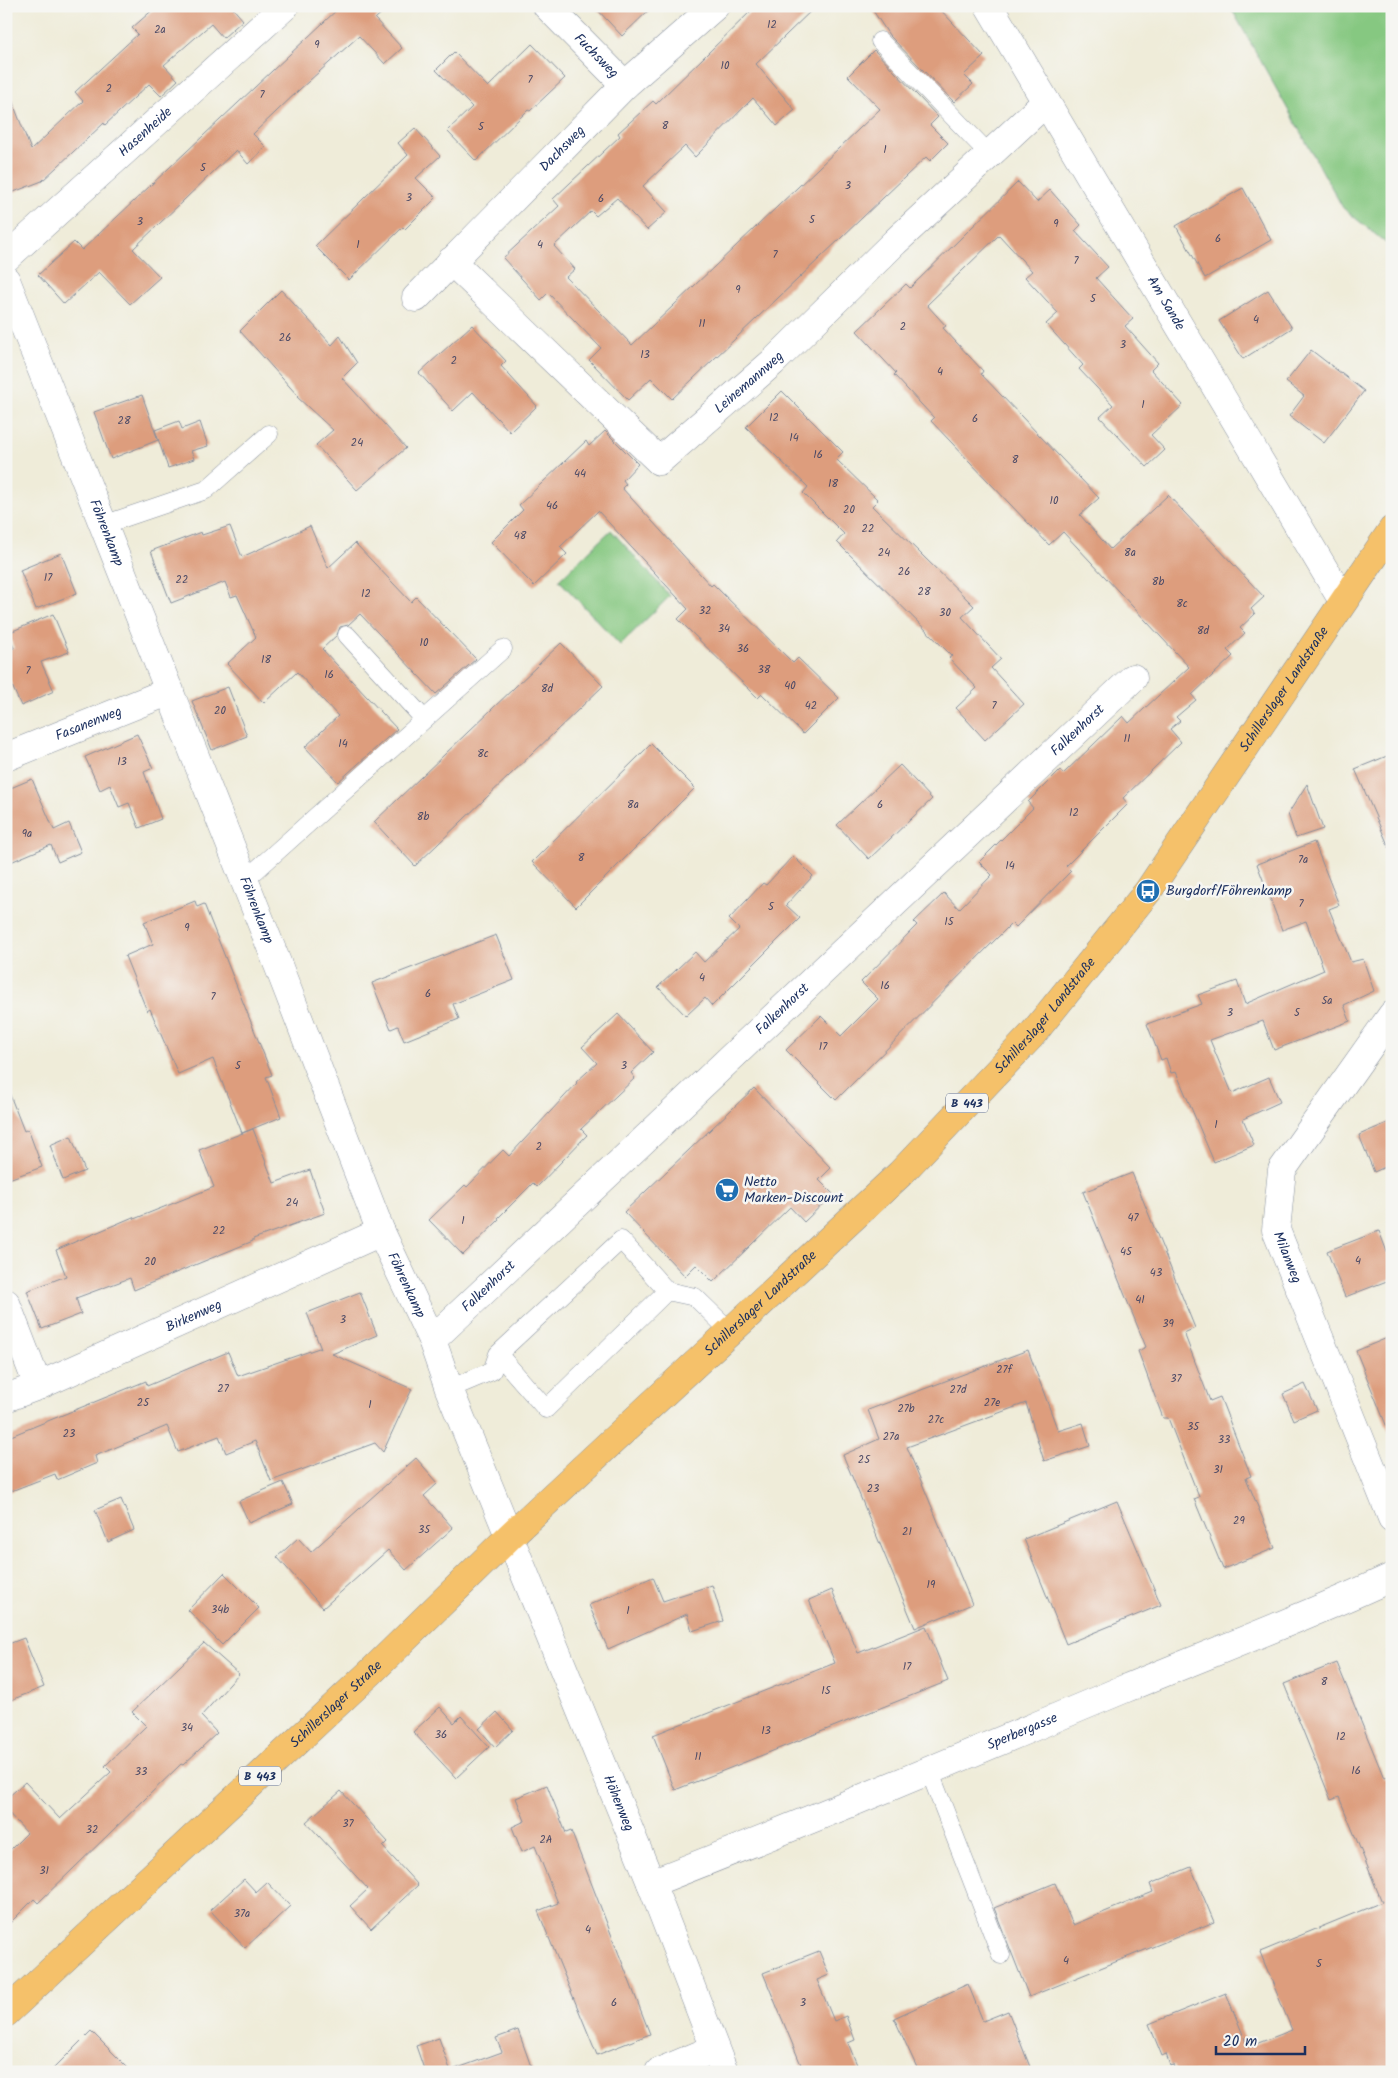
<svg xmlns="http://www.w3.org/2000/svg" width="1398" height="2078" viewBox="0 0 1398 2078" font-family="Kalam,sans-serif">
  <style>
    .green { fill: #86c881; stroke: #507c70 }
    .building { fill: #dd9d7d }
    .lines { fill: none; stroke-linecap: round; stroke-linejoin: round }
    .service-casing { stroke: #858e9c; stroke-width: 19 }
    .minor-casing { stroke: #858e9c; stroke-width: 29 }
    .primary-casing { stroke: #858e9c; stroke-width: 29 }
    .service { stroke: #fff; stroke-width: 18 }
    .minor { stroke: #fff; stroke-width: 28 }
    .primary { stroke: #f5c16b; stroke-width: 28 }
    .labels { text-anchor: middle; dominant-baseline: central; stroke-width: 5; stroke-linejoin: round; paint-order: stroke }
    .number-label { font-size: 11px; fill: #4c4a66 }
    .shield { fill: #f6f6f2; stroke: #5d6b8a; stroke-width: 1 }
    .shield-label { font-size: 12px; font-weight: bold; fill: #1b2f5e }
    .street-label { font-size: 14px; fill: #1b2f5e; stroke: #f6f6f2 }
    .poi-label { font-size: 14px; fill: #1b2f5e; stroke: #f6f6f2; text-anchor: start }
  </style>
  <rect width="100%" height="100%" fill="#f6f6f2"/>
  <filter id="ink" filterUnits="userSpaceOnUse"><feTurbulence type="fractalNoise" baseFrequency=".02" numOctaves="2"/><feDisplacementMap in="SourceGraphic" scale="10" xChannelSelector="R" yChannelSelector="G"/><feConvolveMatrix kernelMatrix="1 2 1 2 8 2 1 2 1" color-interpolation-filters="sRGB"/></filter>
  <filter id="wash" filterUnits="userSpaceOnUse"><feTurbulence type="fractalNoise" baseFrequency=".0096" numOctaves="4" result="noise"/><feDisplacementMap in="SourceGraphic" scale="20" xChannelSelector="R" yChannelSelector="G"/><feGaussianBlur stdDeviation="1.12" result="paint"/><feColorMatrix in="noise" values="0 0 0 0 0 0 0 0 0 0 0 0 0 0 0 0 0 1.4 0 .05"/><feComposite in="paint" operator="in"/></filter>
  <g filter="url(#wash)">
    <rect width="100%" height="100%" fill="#efecd9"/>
    <path class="green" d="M1230,6H1392V248L1343,208Z
      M611,530L670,596L620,645L559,580Z"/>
    <g id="blocks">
      <path class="building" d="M157,6H231L243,20L223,38L211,24L164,65L178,80L161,96L149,84L105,125L104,123L42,181L6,195V91L8,90L31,150L83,101L75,92L138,34L132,28Z
        M341,6H389L375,19L402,48L385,64L359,36L299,90L253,134L266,147L248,164L236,150L133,249L160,277L130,304L99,272L64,304L38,275L74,242L82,250Z
        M594,6H653L622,36Z
        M756,6H816L756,64L795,110L777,126L753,98L695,157L685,146L643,186L667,212L647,230L617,198L596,216L591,211L554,246L575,269L566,277L632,345L880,109L848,76L874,50L938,117L930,125L948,143L930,161L926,157L672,399L651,378L628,400L589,360L601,348L548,293L541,300L503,258L559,206L553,199L620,136L618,133L653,101L656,104Z
        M870,6H937L984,56L964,75L973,84L954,102L889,35Z
        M532,44L565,78L530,111L528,110L476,161L447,131L472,107L436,70L454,52L488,87Z
        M415,128L440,156L416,178L436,198L405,229L403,227L349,280L315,246L408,155L398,143Z
        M1018,182L1037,202L1050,190L1081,225L1075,231L1108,267L1096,278L1133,319L1125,326L1158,363L1151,370L1183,405L1151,435L1165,450L1147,467L1100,417L1113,405L1079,369L1083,365L1046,324L1058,313L1025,277L1032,271L999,235L927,305L946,326L943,328L983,371L981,374L1099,498L1080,515L1110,549L1168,495L1264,597L1251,609L1255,614L1240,628L1245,633L1227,650L1233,656L1192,695L1196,700L1176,717L1180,721L1170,729L1181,742L1123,798L1128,804L1066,866L1071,871L1016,927L1012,923L836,1100L786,1050L821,1016L841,1036L878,999L861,982L917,925L914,922L944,893L959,909L992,875L979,862L1033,808L1028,802L1060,770L1063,774L1123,716L1129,723L1189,667L1063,532L1049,545L931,421L934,418L894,375L896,373L857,331L906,284L910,288Z
        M1243,188L1271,240L1205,278L1176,226Z
        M281,290L332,345L340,336L357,363L342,378L406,448L357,490L316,445L333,430L297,397L298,396L240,331Z
        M1268,290L1292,328L1243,359L1219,321Z
        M472,325L506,361L501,366L537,406L510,432L473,392L453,411L419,373Z
        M1311,350L1364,391L1324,443L1289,416L1304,396L1286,382Z
        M782,391L843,452L836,459L878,500L872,506L974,606L962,617L1001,659L991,668L1024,704L985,740L956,708L977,688L949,658L952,656L837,542L844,534L803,493L808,487L746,427Z
        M142,395L158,440L111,459L94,412Z
        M179,421L182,429L200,422L208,446L191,451L194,459L168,468L155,430Z
        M605,431L638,464L623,480L626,484L622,488L711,586L713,584L793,663L798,658L839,698L803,734L762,694L758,698L678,619L688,609L598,511L560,547L567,554L534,586L491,542L523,510L519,505L586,441L589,446Z
        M230,526L242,557L310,526L328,568L355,543L411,602L416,597L476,659L436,694L360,614L348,625L340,627L337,635L322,649L397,729L338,782L305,747L338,716L297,672L264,703L227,664L256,637L237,595L231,597L225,582L171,603L151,551L201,532L202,535Z
        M61,553L77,593L36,609L20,570Z
        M53,614L69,652L41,662L54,691L21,706L6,672V651L14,648L8,633Z
        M561,643L603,686L415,866L374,822Z
        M228,687L247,736L212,750L192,701Z
        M137,734L153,768L144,772L161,819L139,828L129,803L119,807L110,785L100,790L85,757Z
        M651,744L695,788L576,907L532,862Z
        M1392,754V854L1355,769Z
        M900,765L932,799L869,859L837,825Z
        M32,779L54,830L69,823L81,852L58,862L51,845L6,864V790Z
        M1307,784L1323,829L1296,838L1288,814Z
        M1314,842L1339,905L1329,909L1351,962L1363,959L1374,991L1344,1005L1350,1021L1274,1050L1263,1021L1210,1040L1232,1093L1269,1077L1280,1102L1243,1119L1254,1145L1214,1162L1176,1072L1171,1073L1166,1058L1161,1060L1147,1024L1202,1004L1198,995L1237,981L1245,1004L1324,970L1306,921L1282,930L1257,864Z
        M793,856L813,876L786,905L800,918L712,1006L705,998L686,1016L658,987L695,952L704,962L739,929L729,919L763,883L766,885Z
        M195,901L197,907L204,904L272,1075L266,1077L281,1117L242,1133L213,1059L178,1074L150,1009L147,1011L125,956L153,944L144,922Z
        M496,935L514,980L453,1004L459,1019L404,1041L398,1026L391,1029L372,983Z
        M618,1014L653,1052L631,1073L635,1078L581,1129L587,1135L537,1187L533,1183L498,1218L499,1220L463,1255L429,1220L465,1185L467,1187L503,1150L509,1156L577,1083L576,1082L597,1063L582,1047Z
        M754,1088L831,1168L819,1180L833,1194L804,1222L790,1207L713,1282L696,1265L685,1276L624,1212Z
        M6,1090H8L24,1131L28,1129L42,1167L6,1180Z
        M1392,1121V1164L1374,1172L1359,1135Z
        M253,1129L274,1183L310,1170L325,1213L253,1239V1241L134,1290L130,1278L76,1298L81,1314L42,1329L27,1291L66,1276L56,1250L133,1217L134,1219L214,1187L199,1150Z
        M71,1136L85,1171L63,1180L50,1145Z
        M1132,1173L1195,1328L1184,1333L1210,1401L1220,1397L1251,1476L1246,1478L1275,1548L1223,1569L1194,1499L1199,1497L1168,1418H1163L1138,1351L1146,1347L1083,1192Z
        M1379,1231L1392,1265V1279L1345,1297L1327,1251Z
        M360,1292L377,1335L332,1354L412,1389L383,1452L375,1443L271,1481L255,1441L226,1453L219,1436L178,1452L167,1426L95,1456L97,1463L57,1480L55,1474L6,1493V1438L146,1381L147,1386L228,1352L238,1376L319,1348L321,1349L307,1313Z
        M1392,1336V1437H1391L1356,1351Z
        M1028,1350L1058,1431L1083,1423L1090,1446L1044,1461L1026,1403L907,1447L972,1604L915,1628L843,1455L879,1439L868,1410Z
        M1305,1384L1317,1410L1294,1420L1283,1394Z
        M416,1458L438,1483L424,1496L453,1528L406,1570L388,1550L323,1608L277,1557L298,1538L311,1552Z
        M283,1482L293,1504L249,1523L239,1501Z
        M121,1499L134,1530L108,1542L95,1510Z
        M1117,1501L1161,1605L1066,1644L1024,1539Z
        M224,1573L259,1608L222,1645L188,1610Z
        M653,1577L663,1601L712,1585L723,1621L692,1631L687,1614L608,1649L589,1605Z
        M832,1590L858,1653L926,1626L948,1681L675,1790L653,1735L835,1663L809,1600Z
        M24,1638L44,1687L6,1702V1645Z
        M204,1643L239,1674L201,1716L217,1733L183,1765L181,1764L38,1903L34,1899L6,1927V1854L27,1833L6,1810V1799L25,1782L60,1819L111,1772L105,1766L146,1726L132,1712Z
        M1337,1663L1384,1778L1392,1775V2072H1177L1174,2065L1170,2066L1166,2054L1162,2056L1149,2024L1226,1993L1248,2047L1292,2030L1260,1952L1382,1902L1339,1797L1331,1800L1284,1684Z
        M440,1707L454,1723L461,1716L489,1747L456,1778L413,1732Z
        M497,1712L513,1730L495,1747L479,1729Z
        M547,1785L566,1833L571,1831L650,2034L597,2055L538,1911L558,1903L535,1846L522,1852L512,1827L525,1821L516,1798Z
        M341,1791L388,1842L383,1847L418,1885L371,1929L350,1906L368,1889L306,1822Z
        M1191,1867L1214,1922L1029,1997L994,1908L1055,1883L1073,1925L1153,1892L1150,1884Z
        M244,1879L256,1892L267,1882L290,1906L245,1948L210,1910Z
        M819,1951L829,1975L817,1980L834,2021L846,2016L855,2040L848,2043L860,2072H804L763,1973Z
        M968,1984L983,2021L1008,2011L1032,2072H919L894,2018Z
        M518,2030L533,2072H456L455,2069L502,2052L496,2038Z
        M91,2031L132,2072H50Z
        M439,2038L451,2072H425L416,2046Z"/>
    </g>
  </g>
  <g filter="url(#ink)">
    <use href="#blocks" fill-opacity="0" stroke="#858e9c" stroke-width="1"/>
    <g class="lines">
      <g class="service-casing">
        <path id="service" d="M880,41L989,154
          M103,525L206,490L269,434
          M347,635L424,719
          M244,881L503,649
          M498,1354L546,1409L667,1291
          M449,1389L492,1371L498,1354L621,1240L667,1291L695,1297L731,1332
          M929,1770L1001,1955"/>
      </g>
      <g class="minor-casing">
        <g id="minor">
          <path id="s1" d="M547,6L625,85"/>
          <path id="s2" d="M989,6L1343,601"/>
          <path id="s3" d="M6,258L285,6"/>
          <path id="s4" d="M451,261L659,461L773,362L895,242L1046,102"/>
          <path id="s5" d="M6,280L278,965L381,1232L432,1340L449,1389L651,1883L724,2072"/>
          <path id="s6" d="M416,298L625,85L715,6"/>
          <path id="s7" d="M6,757L170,691"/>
          <path id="s8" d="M1392,1015L1282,1170L1276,1230L1392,1518"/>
          <path d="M6,1303L38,1386"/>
          <path id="s9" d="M432,1340L1133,678"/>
          <path id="s10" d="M6,1398L38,1386L381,1232"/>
          <path id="s11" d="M651,1883C810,1821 967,1755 1124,1689C1213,1652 1304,1618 1392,1577"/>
          <path d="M659,2072L714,2049"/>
        </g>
      </g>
      <g class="primary-casing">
        <g id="primary">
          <path id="s12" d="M6,2013L372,1671L510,1536L900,1174L1031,1036L1148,891L1392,530"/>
        </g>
      </g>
      <use href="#service" class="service"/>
      <use href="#minor" class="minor"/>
      <use href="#primary" class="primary"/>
    </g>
  </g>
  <defs>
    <g id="bus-disc" transform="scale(1.25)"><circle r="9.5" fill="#1f6fb2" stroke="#f6f6f2"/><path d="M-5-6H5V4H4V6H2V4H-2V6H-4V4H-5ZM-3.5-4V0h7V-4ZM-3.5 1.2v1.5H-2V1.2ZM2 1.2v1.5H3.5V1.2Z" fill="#fff"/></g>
    <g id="supermarket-disc" transform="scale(1.25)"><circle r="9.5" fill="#1f6fb2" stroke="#f6f6f2"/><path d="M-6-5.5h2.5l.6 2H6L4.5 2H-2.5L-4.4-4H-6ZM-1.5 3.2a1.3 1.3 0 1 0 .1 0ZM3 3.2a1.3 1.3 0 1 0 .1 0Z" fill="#fff"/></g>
  </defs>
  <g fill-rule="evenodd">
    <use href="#bus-disc" x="1148" y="891"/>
    <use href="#supermarket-disc" x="727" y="1190"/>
  </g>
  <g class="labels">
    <g class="number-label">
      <text x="772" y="25">12</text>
      <text x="160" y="30">2a</text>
      <text x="317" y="45">9</text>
      <text x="725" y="66">10</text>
      <text x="530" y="80">7</text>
      <text x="109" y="89">2</text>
      <text x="262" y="95">7</text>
      <text x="665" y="126">8</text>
      <text x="481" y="127">5</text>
      <text x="885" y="150">1</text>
      <text x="203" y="168">5</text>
      <text x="848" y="186">3</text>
      <text x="409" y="198">3</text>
      <text x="601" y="199">6</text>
      <text x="812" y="220">5</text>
      <text x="140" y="222">3</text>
      <text x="1056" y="224">9</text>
      <text x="1218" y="239">6</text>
      <text x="358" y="245">1</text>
      <text x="540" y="245">4</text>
      <text x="775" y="255">7</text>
      <text x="1076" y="261">7</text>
      <text x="738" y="290">9</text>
      <text x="1093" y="299">5</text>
      <text x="1256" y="320">4</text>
      <text x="702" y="324">11</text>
      <text x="903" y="327">2</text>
      <text x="285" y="338">26</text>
      <text x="1123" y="345">3</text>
      <text x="645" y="355">13</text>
      <text x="454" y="361">2</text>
      <text x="940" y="372">4</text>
      <text x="1143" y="405">1</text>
      <text x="774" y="418">12</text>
      <text x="975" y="419">6</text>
      <text x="124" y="421">28</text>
      <text x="794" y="438">14</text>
      <text x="357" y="443">24</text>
      <text x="818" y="455">16</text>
      <text x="1015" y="460">8</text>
      <text x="580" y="474">44</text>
      <text x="833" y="484">18</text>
      <text x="1054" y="501">10</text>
      <text x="552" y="506">46</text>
      <text x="849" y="510">20</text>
      <text x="868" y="529">22</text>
      <text x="520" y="536">48</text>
      <text x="884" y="553">24</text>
      <text x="1130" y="553">8a</text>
      <text x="904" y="572">26</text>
      <text x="48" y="578">17</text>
      <text x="182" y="580">22</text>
      <text x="1158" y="582">8b</text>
      <text x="924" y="592">28</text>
      <text x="366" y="594">12</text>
      <text x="1182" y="604">8c</text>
      <text x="705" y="611">32</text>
      <text x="945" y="613">30</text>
      <text x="724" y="629">34</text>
      <text x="1203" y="631">8d</text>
      <text x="424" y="643">10</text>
      <text x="743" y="649">36</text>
      <text x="266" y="660">18</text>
      <text x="764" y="670">38</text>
      <text x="28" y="671">7</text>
      <text x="329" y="675">16</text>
      <text x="790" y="686">40</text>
      <text x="547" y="689">8d</text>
      <text x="811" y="706">42</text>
      <text x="994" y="706">7</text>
      <text x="220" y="711">20</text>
      <text x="1127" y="739">11</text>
      <text x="343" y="744">14</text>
      <text x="483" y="754">8c</text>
      <text x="122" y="762">13</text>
      <text x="633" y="805">8a</text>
      <text x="880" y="805">6</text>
      <text x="1074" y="813">12</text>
      <text x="423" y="817">8b</text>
      <text x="27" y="834">9a</text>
      <text x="581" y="858">8</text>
      <text x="1303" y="860">7a</text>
      <text x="1010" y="866">14</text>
      <text x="1301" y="904">7</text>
      <text x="771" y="907">5</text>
      <text x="949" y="922">15</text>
      <text x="187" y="928">9</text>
      <text x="702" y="978">4</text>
      <text x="885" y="986">16</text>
      <text x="428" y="994">6</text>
      <text x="213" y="997">7</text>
      <text x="1327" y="1001">5a</text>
      <text x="1230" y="1013">3</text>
      <text x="1297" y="1013">5</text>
      <text x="823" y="1047">17</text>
      <text x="238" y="1066">5</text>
      <text x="624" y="1066">3</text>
      <text x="1216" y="1125">1</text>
      <text x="539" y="1147">2</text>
      <text x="292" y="1203">24</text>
      <text x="1133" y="1218">47</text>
      <text x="463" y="1221">1</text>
      <text x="219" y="1231">22</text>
      <text x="1126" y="1252">45</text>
      <text x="1358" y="1261">4</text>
      <text x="150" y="1262">20</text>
      <text x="1156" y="1273">43</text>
      <text x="1140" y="1300">41</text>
      <text x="343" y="1320">3</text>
      <text x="1168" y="1324">39</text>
      <text x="1004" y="1370">27f</text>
      <text x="1176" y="1379">37</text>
      <text x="223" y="1389">27</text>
      <text x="958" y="1390">27d</text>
      <text x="143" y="1403">25</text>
      <text x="992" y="1403">27e</text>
      <text x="370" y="1405">1</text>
      <text x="906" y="1409">27b</text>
      <text x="936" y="1420">27c</text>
      <text x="1193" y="1427">35</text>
      <text x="69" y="1434">23</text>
      <text x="891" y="1437">27a</text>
      <text x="1224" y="1440">33</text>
      <text x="864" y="1460">25</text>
      <text x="1218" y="1470">31</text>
      <text x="873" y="1489">23</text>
      <text x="1239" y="1521">29</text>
      <text x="424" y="1530">35</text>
      <text x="907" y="1532">21</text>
      <text x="931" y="1585">19</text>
      <text x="220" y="1610">34b</text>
      <text x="628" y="1611">1</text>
      <text x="907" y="1667">17</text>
      <text x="1324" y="1682">8</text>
      <text x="826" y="1691">15</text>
      <text x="187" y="1728">34</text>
      <text x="766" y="1731">13</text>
      <text x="441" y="1735">36</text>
      <text x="1341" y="1737">12</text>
      <text x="698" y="1757">11</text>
      <text x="1356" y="1771">16</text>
      <text x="141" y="1772">33</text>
      <text x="348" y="1824">37</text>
      <text x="92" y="1830">32</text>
      <text x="546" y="1840">2A</text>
      <text x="44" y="1871">31</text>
      <text x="242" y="1914">37a</text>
      <text x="588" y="1930">4</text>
      <text x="1066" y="1961">4</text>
      <text x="1319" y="1964">5</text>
      <text x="614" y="2003">6</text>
      <text x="803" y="2003">3</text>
    </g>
    <g class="shield">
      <rect x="946" y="1093.5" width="42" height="19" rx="4"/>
      <rect x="239" y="1766.5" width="42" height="19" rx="4"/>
    </g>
    <g class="shield-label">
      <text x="967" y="1103">B 443</text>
      <text x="260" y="1776">B 443</text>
    </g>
    <g class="street-label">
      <text stroke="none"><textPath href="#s1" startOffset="70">Fuchsweg</textPath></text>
      <text stroke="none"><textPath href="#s3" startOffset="188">Hasenheide</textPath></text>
      <text stroke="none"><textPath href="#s6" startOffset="209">Dachsweg</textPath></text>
      <text stroke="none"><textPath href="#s2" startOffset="346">Am Sande</textPath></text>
      <text stroke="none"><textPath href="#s4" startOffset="408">Leinemannweg</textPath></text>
      <text stroke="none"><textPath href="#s5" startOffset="272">Föhrenkamp</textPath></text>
      <text stroke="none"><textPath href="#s12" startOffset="1846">Schillerslager Landstraße</textPath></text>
      <text stroke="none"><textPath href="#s7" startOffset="89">Fasanenweg</textPath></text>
      <text stroke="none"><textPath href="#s9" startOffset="888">Falkenhorst</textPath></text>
      <text stroke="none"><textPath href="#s5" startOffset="678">Föhrenkamp</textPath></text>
      <text stroke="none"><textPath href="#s9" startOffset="482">Falkenhorst</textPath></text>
      <text stroke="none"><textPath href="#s12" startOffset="1441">Schillerslager Landstraße</textPath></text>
      <text stroke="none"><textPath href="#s8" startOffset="280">Milanweg</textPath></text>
      <text stroke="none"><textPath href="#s5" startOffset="1082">Föhrenkamp</textPath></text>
      <text stroke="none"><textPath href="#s9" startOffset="78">Falkenhorst</textPath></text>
      <text stroke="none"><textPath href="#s12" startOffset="1036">Schillerslager Landstraße</textPath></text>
      <text stroke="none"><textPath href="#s10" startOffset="205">Birkenweg</textPath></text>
      <text stroke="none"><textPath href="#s12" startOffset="452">Schillerslager Straße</textPath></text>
      <text stroke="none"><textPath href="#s11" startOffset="401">Sperbergasse</textPath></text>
      <text stroke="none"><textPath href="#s5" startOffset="1642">Höhenweg</textPath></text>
    </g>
    <g class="poi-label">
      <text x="1166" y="891">Burgdorf/Föhrenkamp</text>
      <text x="744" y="1182">Netto<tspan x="744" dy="16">Marken-Discount</tspan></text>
    </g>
  </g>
  <rect width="1398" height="2078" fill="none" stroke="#f6f6f2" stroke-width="25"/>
  <path d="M1216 2046v8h89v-8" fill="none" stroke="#1b2f5e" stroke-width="2.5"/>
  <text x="1223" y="2046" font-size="15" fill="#1b2f5e" stroke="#f6f6f2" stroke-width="4" paint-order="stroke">20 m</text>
</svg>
